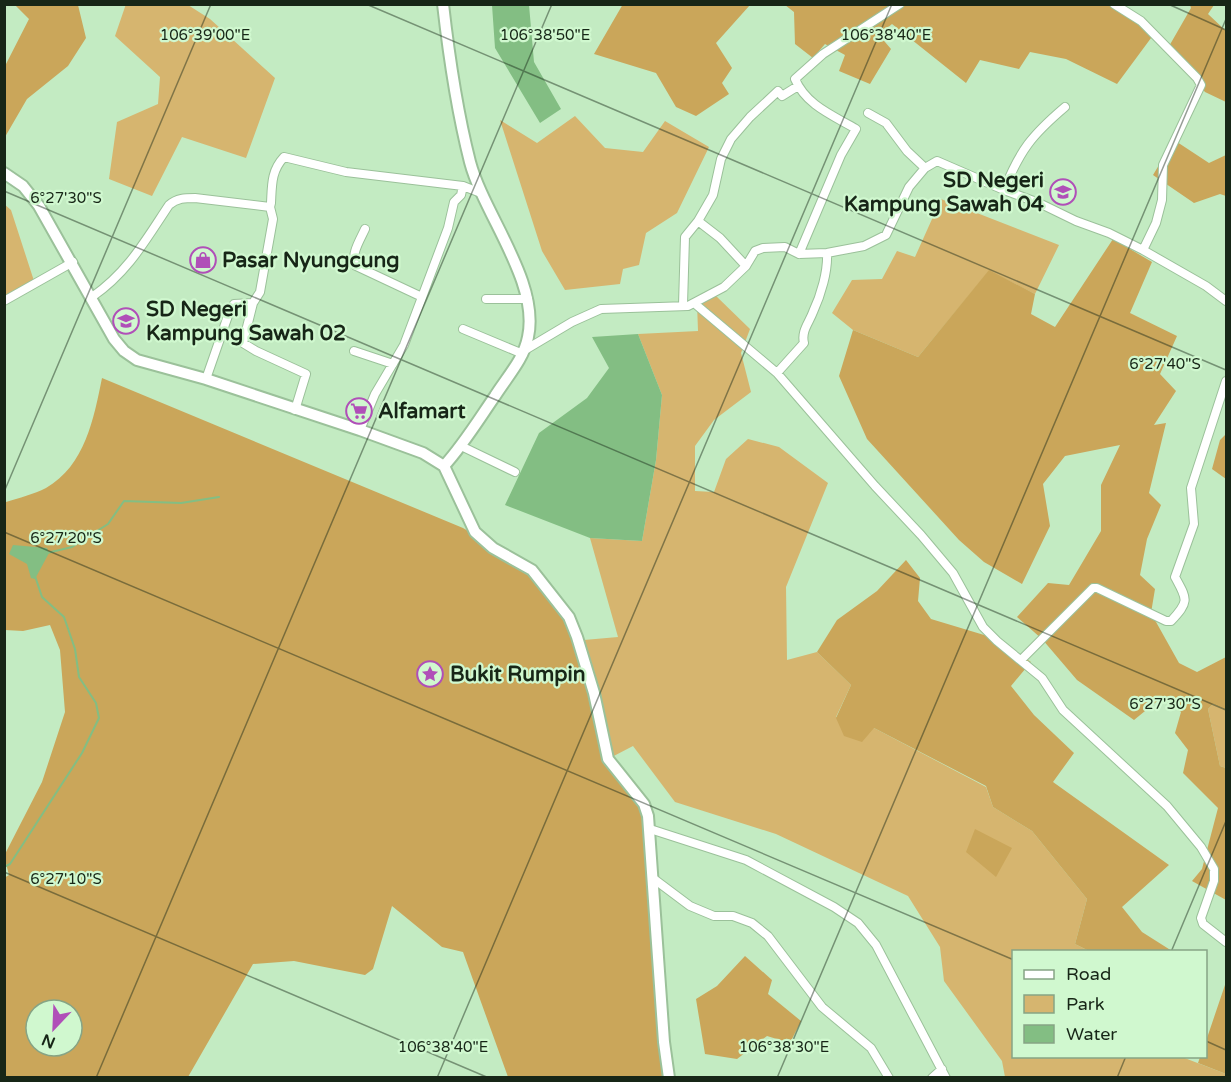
<svg xmlns="http://www.w3.org/2000/svg" width="1231" height="1082" viewBox="0 0 1231 1082" font-family="'Varela Round',sans-serif">
  <style>
    .green { fill: #d6b56f }
    .forest { fill: #caa65a; fill-rule: evenodd }
    .water { fill: #83be83 }
    .lines { fill: none; stroke-linecap: round; stroke-linejoin: round }
    .stream { stroke: #83be83; stroke-width: 2 }
    .minor-casing { stroke: #9bc19a; stroke-width: 10 }
    .secondary-casing { stroke: #9bc19a; stroke-width: 14 }
    .minor { stroke: #fff; stroke-width: 8 }
    .secondary { stroke: #fff; stroke-width: 10 }
    .ticks { fill: none; stroke: #172617; stroke-width: 1.5; stroke-opacity: 0.45 }
    .labels { text-anchor: middle; dominant-baseline: central; stroke-width: 4.5; stroke-linejoin: round; paint-order: stroke }
    .poi-label { font-size: 21px; font-weight: bold; fill: #172617; stroke: #d0f8cf; text-anchor: start }
    .ticks-label { font-size: 15px; text-anchor: middle; fill: #172617; stroke: #d0f8cf; stroke-width: 4.5; stroke-linejoin: round; paint-order: stroke }
  </style>
  <rect width="100%" height="100%" fill="#c3ebc2"/>
  <path class="green" d="M126,4L188,5L210,19L275,78L246,158L182,137L152,196L109,179L117,122L158,104L160,77L115,36Z
    M575,116L605,148L643,152L665,121L709,147L677,213L646,233L639,265L623,269L620,284L565,290L542,251L500,120L537,143Z
    M941,199L1059,245L1035,294L989,271L918,357L853,330L832,313L852,280L882,279L897,251L915,257Z
    M4,204L11,210L35,284L4,301Z
    M714,294L750,329L741,353L751,392L714,420L695,446V491L714,492L726,459L748,439L779,447L828,483L786,587L787,660L817,652L851,685L836,717L874,728L986,787L993,807L1032,831L1087,899L1075,944L1089,951L1014,952V1056L1182,1057L1226,1074V1077H1005L1002,1061L944,981L940,947L908,896L776,834L675,802L633,746L608,759L584,640L618,637L590,538L642,541L656,460L662,395L638,334L698,331L697,303Z
    M1213,704L1226,710V768L1220,766L1208,709Z"/>
  <path class="forest" d="M623,4L750,5L716,43L732,68L722,83L729,94L696,116L676,107L656,73L594,54Z
    M15,5H78L86,38L68,66L27,99L5,137V66L29,19Z
    M785,5H1115L1154,34L1117,84L1066,59L1030,52L1019,69L980,60L966,83L892,24L879,35L891,49L870,84L839,71L845,55L825,44L813,58L795,44L794,12Z
    M1190,5H1214L1208,14L1226,31V102L1205,92L1168,48L1191,8Z
    M1174,140L1209,163L1226,155V196L1220,194L1194,203L1153,175Z
    M1113,239L1152,262L1130,313L1177,336L1160,374L1176,391L1154,425L1166,423L1149,493L1161,505L1147,539L1140,575L1155,589L1151,613L1179,663L1197,672L1226,657V710L1213,704L1208,709L1220,766L1226,768V900L1192,881L1202,869L1218,808L1183,773L1188,750L1175,733L1181,712L1161,698L1134,720L1077,680L1042,639L1017,617L1048,583L1069,585L1101,531V485L1120,445L1065,456L1043,484L1050,526L1022,584L984,562L959,540L867,439L839,376L853,330L918,357L989,270L1035,294L1031,314L1055,327Z
    M102,378L463,528L515,559L552,589L584,640L608,759L635,794L650,823L664,1077H508L463,952L442,947L392,906L373,969L365,975L294,961L253,964L188,1077H5L4,878L9,875L4,856L42,782L65,712L60,650L50,625L23,631L5,630V505L6,502C19,498 34,494 46,488C85,466 94,418 102,378ZM36,1010H72V1046H36Z
    M1226,434V479L1212,469L1220,440Z
    M906,560L920,578L918,601L931,619L994,638L1031,662L1011,686L1034,715L1074,753L1053,782L1169,865L1122,907L1142,932L1172,951H1089L1075,944L1087,899L1032,831L993,807L986,786L874,728L862,742L844,736L836,718L851,685L817,652L837,620L877,591Z
    M975,829L1012,848L996,877L966,852Z
    M745,956L772,980L768,994L801,1021L790,1043L767,1036L737,1059L705,1054L696,999L717,986Z
    M1226,982V1074L1198,1063L1200,1057L1206,1056V1041Z"/>
  <path class="water" d="M492,5H529L534,62L561,109L540,123L495,48Z
    M638,334L662,395L656,460L642,541L590,538L505,505L539,433L587,398L609,368L592,337Z
    M13,545L47,548L49,553L35,579L31,578L27,564L9,554Z"/>
  <g class="lines">
    <path class="stream" d="M47,553L72,547L108,524L124,501L181,503L219,497
      M4,867L10,864L82,753L99,718L96,703L79,677L75,649L64,617L42,597L35,576"/>
    <g class="minor-casing">
      <path id="minor" d="M1114,4L1141,21L1197,78L1201,85L1163,165L1162,200L1156,223L1143,250
        M868,113L886,123L907,151L925,168
        M1004,190C1020,150 1032,135 1065,107
        M698,221L720,238L746,266
        M365,229C360,240 350,255 356,266L422,297
        M799,254L841,155L856,129C832,115 806,105 795,79L823,54L900,4
        M92,297C128,272 145,241 169,205C177,198 185,198 195,198L270,207
        M486,299H528
        M4,301L73,262
        M253,303L243,343L256,351L306,374L295,410
        M694,303L777,373L875,486L921,535L953,573L983,627L997,641L1042,678L1063,710L1167,806L1201,847L1214,869V881L1201,918L1203,924L1226,942
        M683,305L685,237L698,221L713,195L721,159L731,139L750,117L778,91L782,96L798,86
        M463,329L523,354
        M525,350L572,322L601,309L688,306L724,287L746,266L755,251L763,248L785,247L799,254L827,253L864,246L886,235L909,187L925,168L937,161L1004,190L1039,203L1076,221L1109,233L1143,250L1206,286L1226,301
        M354,351L393,364
        M777,373L804,343C801,331 809,323 813,312C821,295 828,271 827,253
        M206,379L230,310L234,304L253,303L260,292L273,219L270,207L271,203C272,185 271,171 284,157L346,172L463,186L481,193
        M360,430L375,394L404,345L448,228L454,202L461,195L463,186
        M461,446L515,472
        M1021,660L1093,588H1097L1166,621H1171C1190,601 1187,599 1175,577L1194,524L1191,488L1226,381
        M650,829L746,860L834,907L858,923L876,945L946,1078
        M654,879L690,906L714,916H733L752,923L768,936L822,1007L871,1048L889,1078
        M932,1078L942,1069"/>
    </g>
    <g class="secondary-casing">
      <path id="secondary" d="M443,4C449,57 457,111 470,162C484,215 540,282 528,337C524,359 507,377 495,396C479,419 464,444 444,466
        M4,173L23,186L39,206L114,339L124,351L137,360L206,379L360,430L423,453L444,466
        M444,466L475,532L493,548L532,570L569,617L577,637L594,693L608,759L644,804L648,816L664,1042L669,1078"/>
    </g>
    <use href="#minor" class="minor"/>
    <use href="#secondary" class="secondary"/>
  </g>
  <path class="ticks" d="M366,4L1226,370M1168,4L1226,30M4,191L1226,710M4,492L211,4M4,532L1014,960M4,872L489,1078M1171,952L1226,821M1206,1041L1226,1050M96,1078L552,4M437,1078L892,4M777,1078L1226,19M1117,1078L1126,1056"/>
  <defs>
    <g id="school-ring" transform="scale(1.35)"><circle r="9.5" fill="#d0f8cf" stroke="#b04fb8" stroke-width="1.5"/><path d="M0-5L7-2L0 1L-7-2ZM-4 1L0 2.5L4 1V4Q0 6-4 4Z" fill="#b04fb8"/></g>
    <g id="shop-ring" transform="scale(1.35)"><circle r="9.5" fill="#d0f8cf" stroke="#b04fb8" stroke-width="1.5"/><path d="M-5-2.5h2.3a2.7 3.5 0 0 1 5.4 0H5L5.5 6h-11ZM-1.5-2.5h3a1.5 2.3 0 0 0-3 0Z" fill="#b04fb8"/></g>
    <g id="supermarket-ring" transform="scale(1.35)"><circle r="9.5" fill="#d0f8cf" stroke="#b04fb8" stroke-width="1.5"/><path d="M-6-5.5h2.5l.6 2H6L4.5 2H-2.5L-4.4-4H-6ZM-1.5 3.2a1.3 1.3 0 1 0 .1 0ZM3 3.2a1.3 1.3 0 1 0 .1 0Z" fill="#b04fb8"/></g>
    <g id="sight-ring" transform="scale(1.35)"><circle r="9.5" fill="#d0f8cf" stroke="#b04fb8" stroke-width="1.5"/><path d="M0-6L1.8-2.2L6-1.7L2.9 1.2L3.7 5.4L0 3.3L-3.7 5.4L-2.9 1.2L-6-1.7L-1.8-2.2Z" fill="#b04fb8"/></g>
  </defs>
  <g fill-rule="evenodd">
    <use href="#school-ring" x="1063" y="192"/>
    <use href="#shop-ring" x="203" y="260"/>
    <use href="#school-ring" x="126" y="321"/>
    <use href="#supermarket-ring" x="359" y="411"/>
    <use href="#sight-ring" x="430" y="674"/>
  </g>
  <g class="labels">
    <g class="poi-label">
      <text x="1044" y="180" text-anchor="end">SD Negeri<tspan x="1044" dy="24">Kampung Sawah 04</tspan></text>
      <text x="222" y="260">Pasar Nyungcung</text>
      <text x="146" y="309">SD Negeri<tspan x="146" dy="24">Kampung Sawah 02</tspan></text>
      <text x="378" y="411">Alfamart</text>
      <text x="450" y="674">Bukit Rumpin</text>
    </g>
  </g>
  <g class="ticks-label">
    <text x="545" y="40">106°38'50"E</text>
    <text x="886" y="40">106°38'40"E</text>
    <text x="205" y="40">106°39'00"E</text>
    <text x="66" y="203">6°27'30"S</text>
    <text x="1165" y="369">6°27'40"S</text>
    <text x="66" y="543">6°27'20"S</text>
    <text x="1165" y="709">6°27'30"S</text>
    <text x="66" y="884">6°27'10"S</text>
    <text x="443" y="1052">106°38'40"E</text>
    <text x="784" y="1052">106°38'30"E</text>
  </g>
  <rect width="1231" height="1082" fill="none" stroke="#172617" stroke-width="12"/>
  <rect x="1012" y="950" width="195" height="108" fill="#d0f8cf" stroke="#86a485" stroke-width="1.5"/>
  <rect x="1024" y="970" width="30" height="9" fill="#ffffff" stroke="#86a485" stroke-width="1.5"/>
  <text x="1066" y="980" font-size="18" fill="#172617">Road</text>
  <rect x="1024" y="995" width="30" height="18" fill="#d6b56f" stroke="#86a485" stroke-width="1.5"/>
  <text x="1066" y="1010" font-size="18" fill="#172617">Park</text>
  <rect x="1024" y="1025" width="30" height="18" fill="#83be83" stroke="#86a485" stroke-width="1.5"/>
  <text x="1066" y="1040" font-size="18" fill="#172617">Water</text>
  <g transform="translate(54 1028) rotate(203)"><circle r="28" fill="#d0f8cf" stroke="#86a485" stroke-width="1.5"/>
  <path d="M0-4.5L10 22L0 15L-10 22Z" fill="#b04fb8"/>
  <text y="-9" font-size="16" font-weight="bold" text-anchor="middle" fill="#172617">N</text>
  </g>
</svg>
